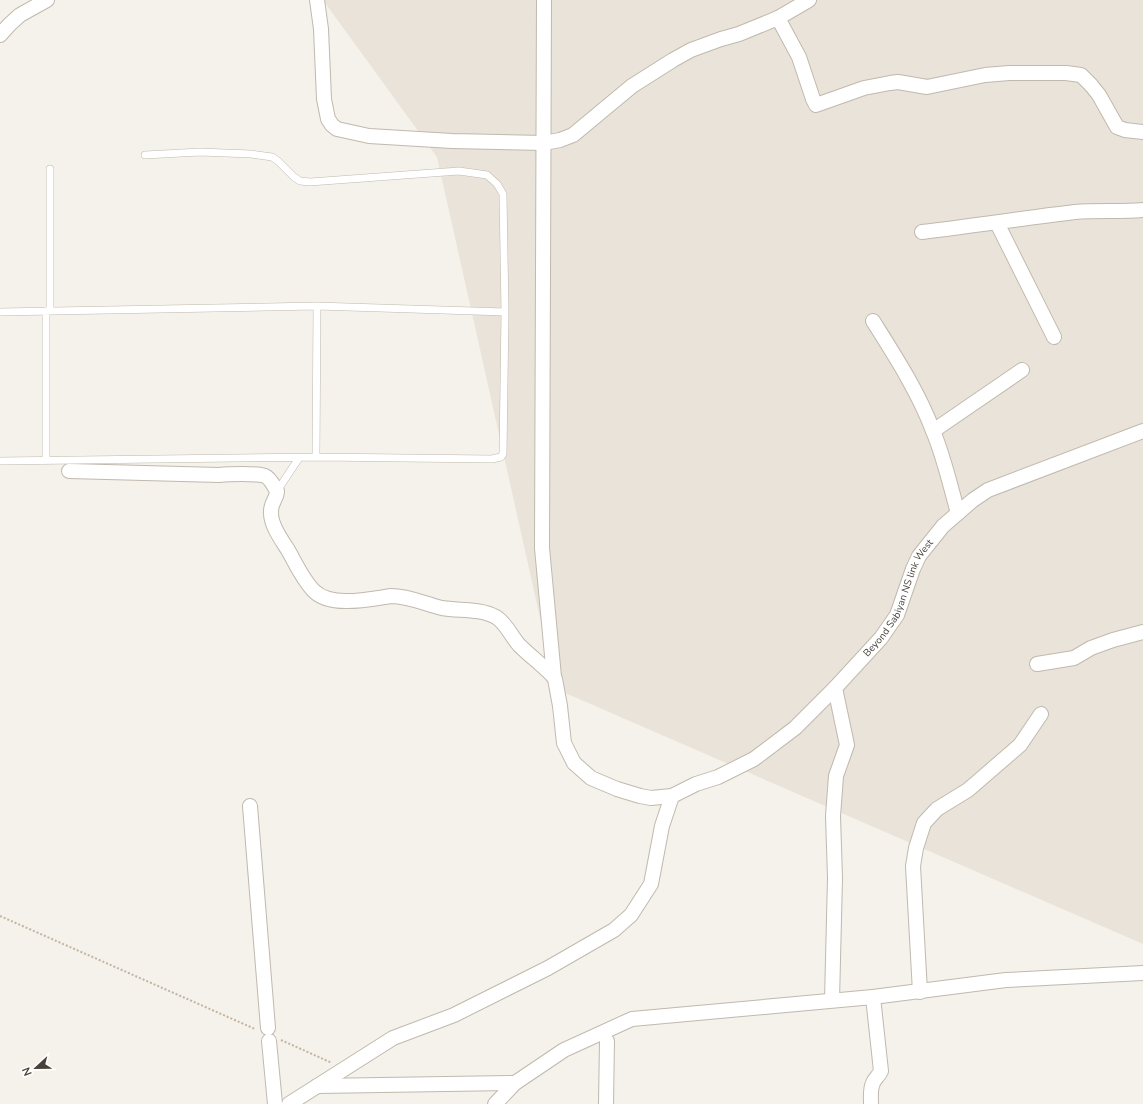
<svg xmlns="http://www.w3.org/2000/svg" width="1143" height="1104" viewBox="0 0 1143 1104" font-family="'Nunito Sans',sans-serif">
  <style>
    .residential { fill: #e9e3d9 }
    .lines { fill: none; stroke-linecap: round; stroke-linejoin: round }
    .lane-casing { stroke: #c0b9ad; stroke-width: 8 }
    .street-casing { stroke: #c0b9ad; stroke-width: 16 }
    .path { stroke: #c2b49f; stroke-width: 2; stroke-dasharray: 2 2; stroke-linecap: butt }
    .lane { stroke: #fff; stroke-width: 7 }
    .street { stroke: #fff; stroke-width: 14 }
    .labels { text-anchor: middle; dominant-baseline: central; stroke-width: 3; stroke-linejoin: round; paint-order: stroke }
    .street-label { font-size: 10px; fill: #494239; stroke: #fff }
  </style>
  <rect width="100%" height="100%" fill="#f5f1eb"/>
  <path class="residential" d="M323,0H1143V944L556,689L437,157Z"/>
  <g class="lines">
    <g class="lane-casing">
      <path id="lane" d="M50,169V311
        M0,312L317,306L505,312
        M316,457L317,306
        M0,461L316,457L492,459L501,457L503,454L505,312L503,194L497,184L487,175L459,171L310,182L300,181L294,177L278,161L272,157L251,154L200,152L145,155
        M46,461V311
        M277,491L299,458"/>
    </g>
    <g class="street-casing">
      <g id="street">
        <path d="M317,0L321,29L324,99L328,119L332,125L337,129L369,136L452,141L544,143L560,140L573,135L632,86L673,60L691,50L721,39L739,34L778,18L809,0"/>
        <path d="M544,0L542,548L554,677"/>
        <path d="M778,18L799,57L813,99L816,105L864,88L890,83L898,82L927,87L985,75L1009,73H1066L1081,75L1091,85L1099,95L1117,127L1125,130L1143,132"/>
        <path d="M0,35L10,24L20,15L47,0"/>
        <path d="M997,223L1054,337"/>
        <path d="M922,232C974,226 1024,218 1075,212C1098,210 1120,212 1143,210"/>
        <path d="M873,321C895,356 919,393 933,431C944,457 950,485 958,513"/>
        <path d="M933,431L1022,370"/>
        <path id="s1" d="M69,471L219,475C228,474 257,473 265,476C270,478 274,486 277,491C277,498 271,503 271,511C270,524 281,539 288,550C296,564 303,580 314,591C331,608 370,599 391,596C409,596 425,604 442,608C459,611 480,608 496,617C506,623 511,636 519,645C529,655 541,664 551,674L555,679L560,706L564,743L574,763L591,778L617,789L640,796L651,798L672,796L696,784L718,777L754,759L795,728L835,688L881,638L897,615L913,569L919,556L943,526L973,500L988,490L1143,431"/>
        <path d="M1037,664L1074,658L1091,648L1113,640L1143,632"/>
        <path d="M250,806L268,1028"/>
        <path d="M920,992L913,866L916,848L924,823L937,809L968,790L1020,745L1041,714"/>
        <path d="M832,1000L835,878L833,816L836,776L847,745L835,688"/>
        <path d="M269,1041L275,1104"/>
        <path d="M317,1086L515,1083L564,1050L632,1019L873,997L1006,980L1143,973"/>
        <path d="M289,1104L393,1038L454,1015L548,968L614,930L631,915L651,884L662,826L672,796"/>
        <path d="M495,1104L515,1083"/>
        <path d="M606,1104L607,1041"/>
        <path d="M871,1104C871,1097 870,1089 873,1083C875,1078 878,1077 881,1071L873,997"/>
      </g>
    </g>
    <path class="path" d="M0,916L255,1029
      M281,1040L332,1063"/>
    <use href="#lane" class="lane"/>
    <use href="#street" class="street"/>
  </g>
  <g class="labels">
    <g class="street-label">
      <text stroke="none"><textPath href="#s1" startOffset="1106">Beyond Sabiyan NS link West</textPath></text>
    </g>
  </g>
  <g transform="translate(36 1068) rotate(248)" stroke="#ffffff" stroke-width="3" paint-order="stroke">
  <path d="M0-3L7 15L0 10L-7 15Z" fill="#494239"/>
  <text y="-6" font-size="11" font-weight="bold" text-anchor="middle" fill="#494239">N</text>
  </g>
</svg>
